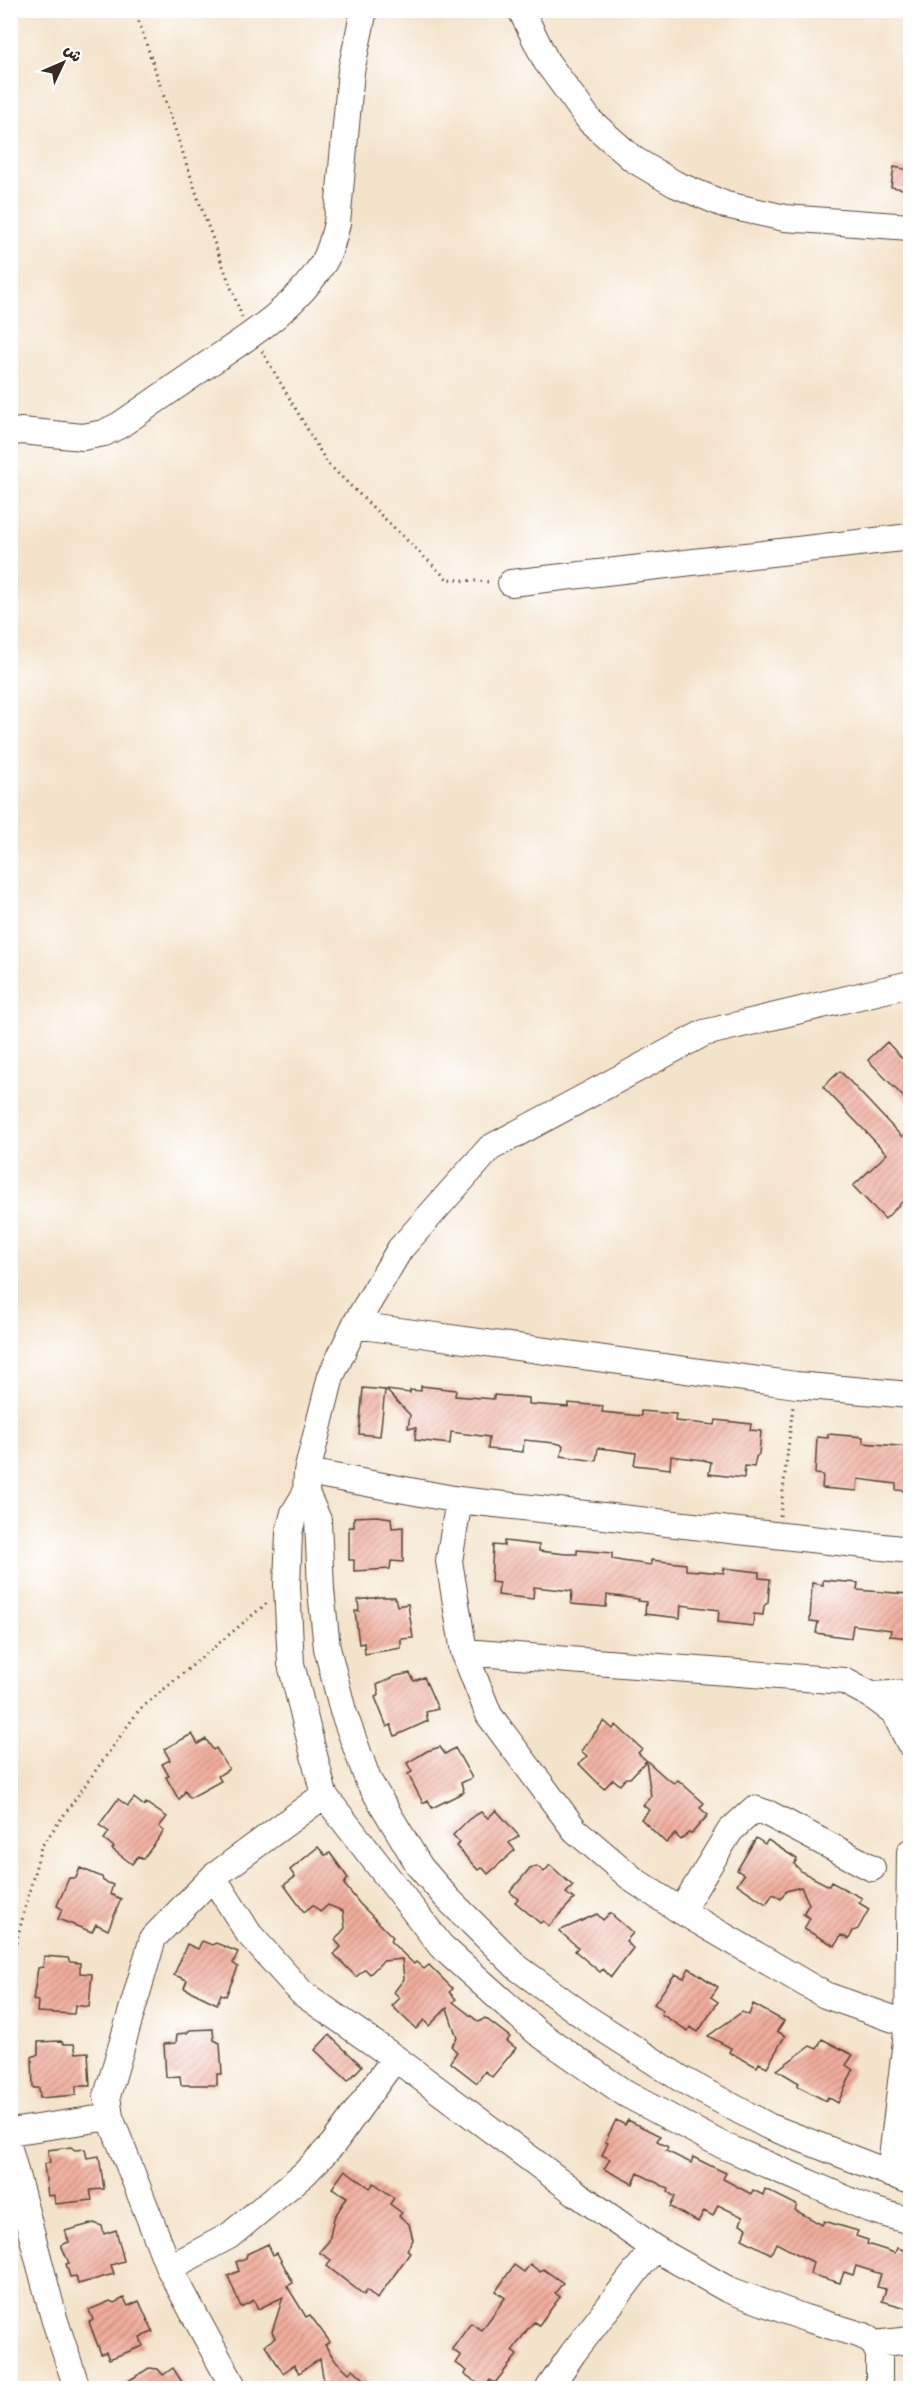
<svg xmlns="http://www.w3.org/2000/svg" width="921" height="2399" viewBox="0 0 921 2399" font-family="Mynerve,'Playpen Sans Arabic',sans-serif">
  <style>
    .building { fill: url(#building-hatch) }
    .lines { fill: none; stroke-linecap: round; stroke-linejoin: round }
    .minor-casing { stroke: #574638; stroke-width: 28 }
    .path { stroke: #574638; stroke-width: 3; stroke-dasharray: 1.5 4.5; stroke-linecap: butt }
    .minor { stroke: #fff; stroke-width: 26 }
  </style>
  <defs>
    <pattern id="building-hatch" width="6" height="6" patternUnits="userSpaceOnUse" patternTransform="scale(1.5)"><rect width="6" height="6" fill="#f0ad9d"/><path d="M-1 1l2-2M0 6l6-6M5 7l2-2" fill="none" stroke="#c48d7f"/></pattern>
  </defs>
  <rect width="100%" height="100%" fill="#fff"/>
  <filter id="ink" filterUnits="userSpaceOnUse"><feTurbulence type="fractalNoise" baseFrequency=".0167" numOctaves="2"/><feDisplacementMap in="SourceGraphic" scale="12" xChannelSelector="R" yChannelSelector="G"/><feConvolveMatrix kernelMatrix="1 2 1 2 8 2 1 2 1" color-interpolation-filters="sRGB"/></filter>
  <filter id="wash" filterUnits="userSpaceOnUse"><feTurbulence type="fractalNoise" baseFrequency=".008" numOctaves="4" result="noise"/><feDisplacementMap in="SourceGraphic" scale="24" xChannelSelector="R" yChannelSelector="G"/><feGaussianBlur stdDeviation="1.35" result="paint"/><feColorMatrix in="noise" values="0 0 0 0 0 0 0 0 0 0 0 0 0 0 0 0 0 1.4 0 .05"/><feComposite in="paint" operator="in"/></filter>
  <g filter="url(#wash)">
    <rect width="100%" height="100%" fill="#f4e3cb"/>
    <g id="blocks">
      <path class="building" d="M894,167L910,170V190L891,187Z
        M887,1042L910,1067V1104L868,1060Z
        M840,1071L902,1137L910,1129V1194L885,1219L853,1186L887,1154L823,1087Z
        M421,1386L456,1390L455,1396L494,1399V1395L529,1398V1404L568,1407V1403L603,1406L602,1412L641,1416V1411L676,1414L675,1421L686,1422L715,1425L716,1420L751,1424L750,1430L761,1431L759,1454L756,1457L754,1467L745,1466L744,1478L709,1474L711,1462L703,1460L671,1456L670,1469L634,1465L636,1453L616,1450L598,1448L596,1461L561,1456L563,1445L555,1443L524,1440L523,1452L488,1449L489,1437L451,1432L450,1444L415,1440L416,1428H408L410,1415L386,1390L410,1393V1390L421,1391Z
        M363,1388L385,1390L380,1436L359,1434Z
        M828,1434L863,1437V1443L910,1447V1491L896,1490V1484L858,1479L857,1491L822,1488L823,1475L815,1474L817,1437L828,1438Z
        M377,1516L391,1518L392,1528L403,1527V1562L391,1561L390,1569L354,1571V1560H349V1527H354V1517Z
        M504,1541L539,1545V1551L566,1554H577V1550L612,1553V1559L622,1561L651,1565V1560L686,1564V1570L724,1573V1568L759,1572V1578L770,1579L768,1602L764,1606L763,1615L754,1614L753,1626L718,1622L719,1610L681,1605L680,1618L645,1614L646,1602L638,1601L639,1599L607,1595L606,1607L571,1604L572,1591L534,1587L533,1599L498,1595L499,1583L491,1582L493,1545L504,1546Z
        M823,1580L858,1583L857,1590L908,1594L907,1602H910V1638L890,1636L891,1630L853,1625L851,1638L816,1633L818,1622L810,1621L812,1583L823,1585Z
        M380,1597H395L397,1606L408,1604L413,1638L401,1639V1648L365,1654L364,1643L359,1644L355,1611H359L358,1600Z
        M410,1673L414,1681L424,1677L438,1709L426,1712L428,1721L395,1736L391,1725L387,1727L375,1697L379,1695L377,1685L396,1676Z
        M604,1721L613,1729L616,1725L642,1749L638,1753L665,1777L674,1783L678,1780L704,1803L700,1808L708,1815L692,1833H688L681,1840L675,1834L666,1843L641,1819L649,1810L643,1805L651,1796L646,1761L630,1778H626L620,1785L613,1779L604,1789L579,1764L587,1756L581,1751Z
        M192,1734L198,1744L206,1739L213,1750L216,1748L229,1769L218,1776L221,1781L190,1798L185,1791L179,1800L166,1777L169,1776L162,1764L170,1760L164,1749Z
        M440,1747L445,1754L455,1748L472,1778L461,1783L464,1792L432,1808L428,1800L423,1803L408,1774L412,1772L407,1763L427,1751Z
        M134,1798L144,1806L146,1803L167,1817L159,1827L164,1831L156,1842L143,1859L138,1856L132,1864L112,1849L114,1847L104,1839L109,1832L99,1825L118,1799L128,1806Z
        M496,1810L519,1836L509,1843L515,1850L488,1874L482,1867L478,1870L456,1846L460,1843L453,1835L469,1819L481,1812L488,1818Z
        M756,1838L765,1844L768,1840L797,1859L794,1864L802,1872L829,1886L831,1882L862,1898L859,1903L869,1909L858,1929L853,1931L849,1939L841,1935L835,1946L804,1929L810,1918L803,1914L809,1904L801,1887L786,1891L781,1899L773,1894L766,1904L737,1884L744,1875L737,1870Z
        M318,1847L325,1855L330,1853L348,1878L344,1884L360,1904L393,1937L390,1941L414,1964L416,1962L424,1969L429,1965L453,1989L449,1992L456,1999L453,2002L479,2022L485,2018L510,2037L507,2041L516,2048L492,2077L485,2071L477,2083L450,2062L457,2052L451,2046L457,2038L447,2008L429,2026L424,2020L416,2029L392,2006L400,1998L394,1992L404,1979L402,1959L383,1961L370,1974L365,1969L356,1977L334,1954L341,1947L335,1940L345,1928L343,1911L328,1905L320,1912L313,1905L304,1912L284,1885L295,1877L290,1870Z
        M550,1865L573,1886L566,1893L574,1899L549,1926L543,1921L540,1923L515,1902L518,1899L510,1892L530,1868L537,1866L544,1872Z
        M80,1868L102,1877L103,1881L113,1885L110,1894L121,1899L108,1930L96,1924L92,1932L58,1919L62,1909L57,1906L69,1878H76Z
        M610,1913L633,1933L626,1941L633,1948L611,1977L603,1969L600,1972L575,1951L578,1947L559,1931L597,1914L603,1920Z
        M202,1941L212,1945L216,1943L238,1952L233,1963L238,1967L226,1996L221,1994L217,2004L184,1988L187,1980L174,1975L187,1944L198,1949Z
        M44,1956L68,1958L70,1962L80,1963V1973L92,1974L89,2007L75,2005L74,2014L37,2012L38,2001L33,2000L38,1968L43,1967Z
        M689,1968L718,1987L711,1997L718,2002L698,2032L690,2027L688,2031L661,2014L663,2010L654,2004L675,1974L684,1978Z
        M753,2004L784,2021L777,2031L785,2036L767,2067L759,2063L757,2067L729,2052L731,2048L708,2036L742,2012L749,2015Z
        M213,2029L214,2040L220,2043L222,2074H217V2085H181L180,2076L166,2077L164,2044L176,2043L177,2034L187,2033L190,2030Z
        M329,2035L362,2066L348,2081L315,2050Z
        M822,2039L853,2055L846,2065L853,2070L838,2103L828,2097L826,2101L797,2086L799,2083L777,2070L810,2046L817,2049Z
        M61,2041L64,2044H74L76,2053L88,2052L90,2086H76V2095L40,2098L39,2088H33L32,2057L38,2054V2042Z
        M616,2120L625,2125L628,2120L660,2136L657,2141L668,2147L666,2151L691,2163L693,2157L713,2167L726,2173L723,2179L751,2194L753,2190L763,2195L765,2189L797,2205L795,2210L822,2225L824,2221L858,2231L856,2236L868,2240L867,2244L895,2253L897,2248L910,2252L906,2264L910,2265V2309L882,2301L886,2289L877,2287L881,2274L856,2266L853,2275L844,2272L840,2283L810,2274L813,2262L776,2243L771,2254L742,2239L747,2228L740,2224L743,2217L718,2205L713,2216L704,2211L698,2222L670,2207L675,2197L668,2192L669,2189L638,2173L633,2184L604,2169L610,2159L602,2155L608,2143L605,2142Z
        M71,2147L75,2150L85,2149L87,2158L99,2156L104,2189L90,2190L92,2200L55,2204L54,2195L48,2196L44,2165L50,2162L48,2150Z
        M345,2170L370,2188L374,2183L394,2198L390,2204L402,2213L399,2216L409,2224L413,2240L407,2250L410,2253L377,2299L367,2290L364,2295L327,2266L331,2260L319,2252L329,2241L334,2218L347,2197L332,2188Z
        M94,2223L102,2226L104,2234L116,2230L124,2261L111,2265L114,2274L78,2284L76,2276L70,2277L66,2264L69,2263L61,2245L69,2242L65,2231Z
        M268,2244L273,2255L277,2253L293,2283L287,2286L306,2317L310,2315L330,2342L325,2345L334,2359L349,2373L353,2369L374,2388H325L320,2359L299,2373L294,2365L283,2373L265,2345L275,2338L272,2332L283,2297L258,2309L254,2300L241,2307L228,2276L239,2271L236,2262L246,2258L247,2254Z
        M530,2264L540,2272L543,2269L563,2283L555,2293L560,2297L539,2325L534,2322L527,2330L512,2351L517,2355L495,2383L490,2380L484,2388L465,2374L467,2371L456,2363L461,2356L452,2349L471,2323L481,2330L487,2323L505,2298L496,2291L514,2265L524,2272Z
        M124,2298L128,2306L139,2301L153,2332L140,2337L143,2346L109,2359L106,2352L101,2354L89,2322L93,2320L89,2310L110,2301L114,2303Z
        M149,2368L158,2369L163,2375L173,2368L186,2388H117Z"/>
    </g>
  </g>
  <g filter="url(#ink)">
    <use href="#blocks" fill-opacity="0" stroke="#574638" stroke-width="1.5"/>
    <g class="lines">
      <g class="minor-casing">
        <path id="minor" d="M521,10L546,61L590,121L633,159L675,184L726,205L785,218L910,227
          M10,433L21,431L83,437L104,433L120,425C150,404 181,383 211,362C253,334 297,306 324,262C331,250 334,236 337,223L351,71L364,10
          M511,583L910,537
          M910,984L704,1033L490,1148L400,1249L355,1325L331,1376L307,1472L306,1493L294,1513L289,1533L287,1586L291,1664L324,1795L441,1946L537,2032L626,2094L722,2145L869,2209L910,2221
          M355,1325L796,1385L910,1395
          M307,1472L459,1500L910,1550
          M306,1493L318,1520L321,1590L327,1648L343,1711L368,1780L420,1867L447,1898L518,1968L588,2019L683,2080L768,2126L910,2181
          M459,1500L449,1561L464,1652L489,1715L575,1830L635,1881L681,1911L825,1995L908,2024
          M464,1652L844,1681L871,1695L894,1712L910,1744
          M871,1695L910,1693
          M213,1877L249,1934L302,1993L395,2058L576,2193L654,2248L727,2289L805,2318L864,2336L874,2344L879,2354V2388
          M681,1911L730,1831L754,1809L769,1814L872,1868
          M10,2132L110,2117
          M10,2152L54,2318L77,2388
          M890,2174L908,2024L910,1852
          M169,2268L229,2236L304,2174L333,2144L395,2058
          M874,2344L910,2340
          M234,2388L169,2268L110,2117L107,2096L153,1938L213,1877L324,1795
          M549,2388L573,2353L654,2248"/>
      </g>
      <path class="path" d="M135,10L201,207L242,317
        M262,351L327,463L447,579L491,582
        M780,1516L793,1406
        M10,1966L41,1847L139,1710L267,1603"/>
      <use href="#minor" class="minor"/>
    </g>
  </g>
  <rect width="921" height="2399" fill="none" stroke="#fff" stroke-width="36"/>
  <g transform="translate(63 63) rotate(46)" stroke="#ffffff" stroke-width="4.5" paint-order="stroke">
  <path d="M0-4.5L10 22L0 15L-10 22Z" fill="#3b2a1e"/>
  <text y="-9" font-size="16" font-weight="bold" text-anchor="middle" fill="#3b2a1e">ش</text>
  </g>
</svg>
